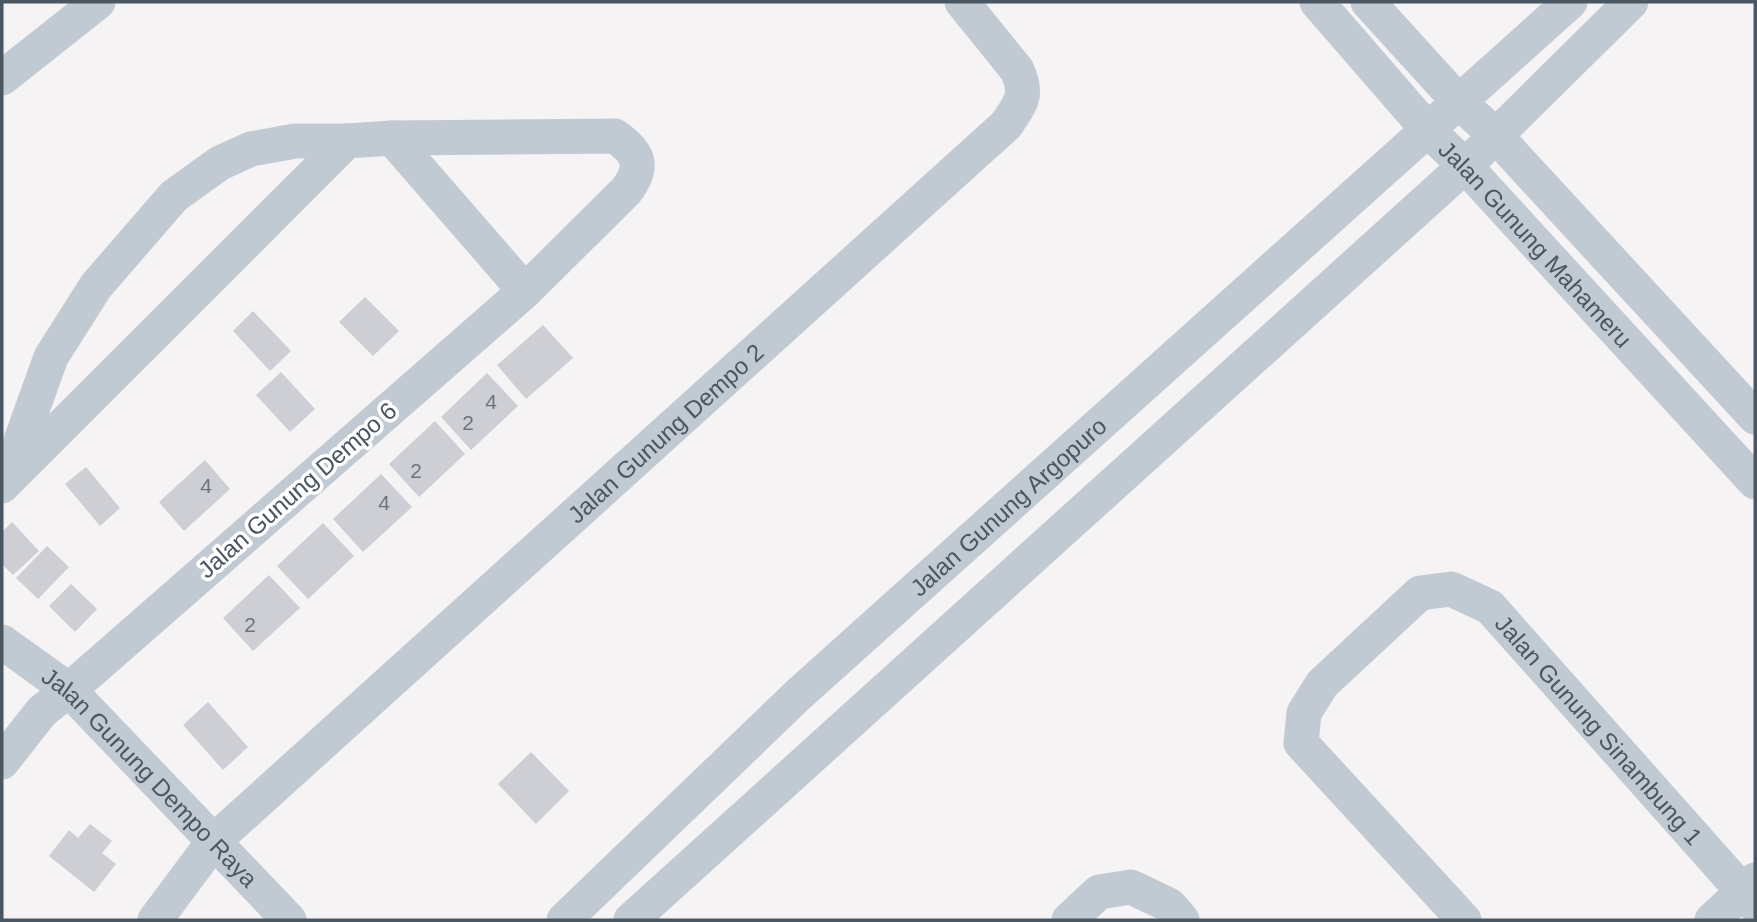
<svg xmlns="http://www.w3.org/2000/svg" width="1757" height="922" viewBox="0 0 1757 922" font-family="Helvetica,sans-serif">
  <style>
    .building { fill: #cdcfd5 }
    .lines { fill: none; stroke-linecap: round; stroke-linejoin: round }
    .minor { stroke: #c1cad2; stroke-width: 35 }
    .labels { text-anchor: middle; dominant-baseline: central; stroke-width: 7; stroke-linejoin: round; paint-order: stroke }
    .number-label { font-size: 21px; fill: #6b747e }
    .street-label { font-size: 24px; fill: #4a5661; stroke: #fff }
  </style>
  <rect width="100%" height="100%" fill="#f5f3f3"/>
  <path class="building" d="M365,297L399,331L373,356L339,322Z
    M253,311L291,351L270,371L233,331Z
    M543,325L573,358L526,399L497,365Z
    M281,372L315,409L290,432L256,395Z
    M487,373L518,406L471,450L441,417Z
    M435,421L465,454L419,497L389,464Z
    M205,460L230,489L184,531L159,502Z
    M86,467L120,508L100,526L65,484Z
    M381,474L412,507L363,552L333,519Z
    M12,522L39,551L13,575L2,564V532Z
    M323,523L354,556L308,599L277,566Z
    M47,546L69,567L38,599L16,578Z
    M269,575L300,608L253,651L223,618Z
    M71,584L97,609L75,632L49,606Z
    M208,702L248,747L223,770L183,725Z
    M531,752L569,791L536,824L498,784Z
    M90,824L112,841L102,853L116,864L94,892L49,856L69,830L78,838Z"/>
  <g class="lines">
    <g class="minor">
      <path id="s1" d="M1317,2L1428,130L1465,166L1755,482"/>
      <path d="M1368,2L1458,101L1495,135L1755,417"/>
      <path d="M2,78L98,2"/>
      <path d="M392,138L525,291"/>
      <path d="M9,474L51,357L96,286L174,196L220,163L251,149L295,141H347"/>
      <path d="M2,486L347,141L392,138L615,136C639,153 645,166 626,191L525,291L69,690L42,711L2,762"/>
      <path id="s2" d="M2,642L69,690L289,920"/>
      <path id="s3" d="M155,920L214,841L1006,125C1020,104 1029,96 1017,70L962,2"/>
      <path id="s4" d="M564,920L799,694L1570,2"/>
      <path d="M631,920L1465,166L1631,2"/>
      <path d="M1069,920L1099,892L1131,887L1169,905L1182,920"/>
      <path id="s5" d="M1464,920L1301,743L1304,713L1322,684L1420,593L1451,589L1490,607L1755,905"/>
      <path d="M1712,920L1755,880"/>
    </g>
  </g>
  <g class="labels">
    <g class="number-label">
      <text x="491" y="401">4</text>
      <text x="468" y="422">2</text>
      <text x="416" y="470">2</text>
      <text x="206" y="485">4</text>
      <text x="384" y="502">4</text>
      <text x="250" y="624">2</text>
    </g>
    <g class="street-label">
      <text stroke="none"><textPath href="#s1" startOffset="326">Jalan Gunung Mahameru</textPath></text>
      <text stroke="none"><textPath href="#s3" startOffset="707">Jalan Gunung Dempo 2</textPath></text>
      <text transform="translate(297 490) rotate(-41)">Jalan Gunung Dempo 6</text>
      <text stroke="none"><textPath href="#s4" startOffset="607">Jalan Gunung Argopuro</textPath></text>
      <text stroke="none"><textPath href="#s5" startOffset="677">Jalan Gunung Sinambung 1</textPath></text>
      <text stroke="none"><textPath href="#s2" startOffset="201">Jalan Gunung Dempo Raya</textPath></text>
    </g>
  </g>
  <rect width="1757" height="922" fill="none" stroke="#4a5661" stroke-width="7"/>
</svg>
